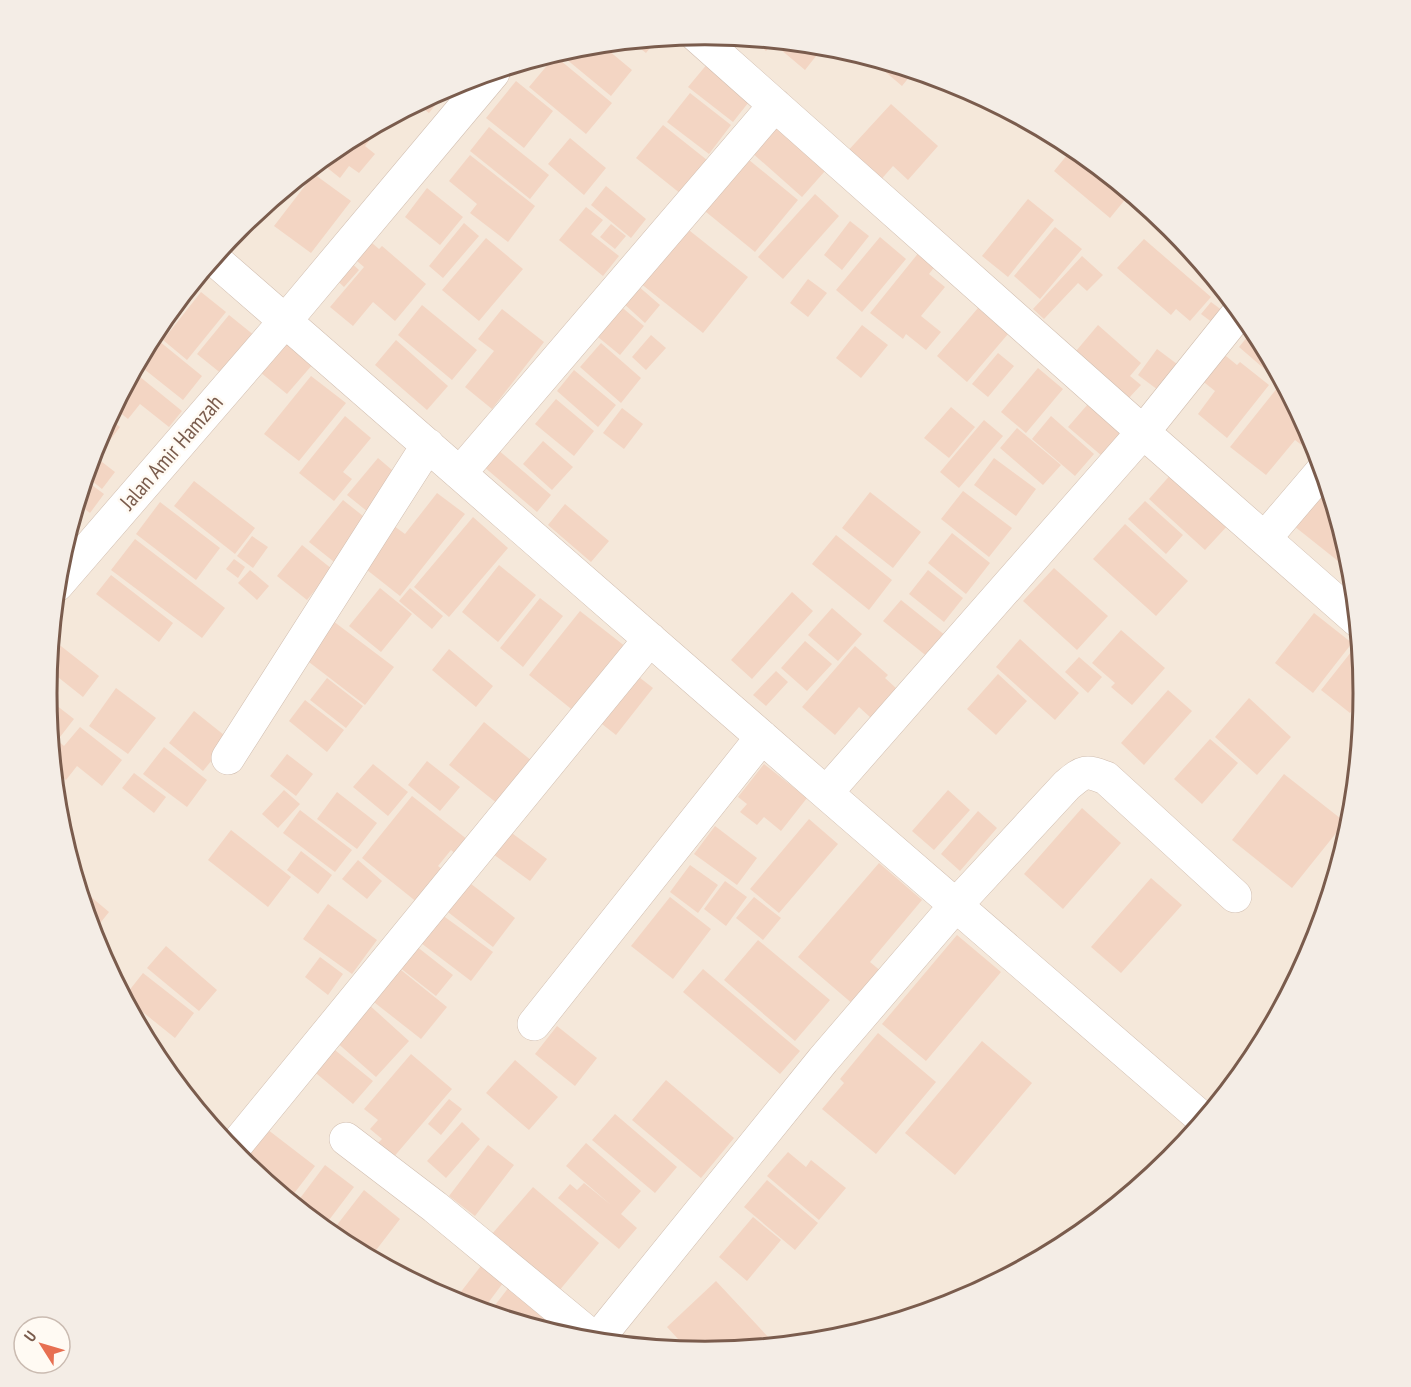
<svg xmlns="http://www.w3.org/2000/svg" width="1411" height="1387" viewBox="0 0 1411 1387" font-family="'PT Sans Narrow',sans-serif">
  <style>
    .residential { fill: #f5e8da }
    .building { fill: #f3d5c3 }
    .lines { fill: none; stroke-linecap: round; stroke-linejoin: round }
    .minor-casing { stroke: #d1beb0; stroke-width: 34 }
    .minor { stroke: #fff; stroke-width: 33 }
    .labels { text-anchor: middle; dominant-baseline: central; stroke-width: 5; stroke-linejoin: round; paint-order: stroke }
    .street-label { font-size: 22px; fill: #7a5c4d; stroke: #fffaf3 }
    .rim { fill: none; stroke: #7a5c4d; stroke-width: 3 }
  </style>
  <rect width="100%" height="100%" fill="#fdf6ec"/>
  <path class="residential" d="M49 693a657 657 0 1 1 1314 0a657 657 0 1 1-1314 0Z"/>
  <path class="building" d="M657,39L646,53L632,42Z
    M752,39L775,41L766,51Z
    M785,42L824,46L805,70L780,49Z
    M602,45L632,70L611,96L560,54L562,52L577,47Z
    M555,56L612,103L586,134L529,87Z
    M869,58L891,64L914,71L902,86Z
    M708,63L752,98L733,122L688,87Z
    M516,81L553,111L524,148L486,118Z
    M450,86L429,113L417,104Z
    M690,93L731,125L709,154L667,122Z
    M891,104L938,146L908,180L893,166L878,183L845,154Z
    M663,125L707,160L681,194L636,158Z
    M773,125L825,171L802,197L750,151Z
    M489,127L549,175L530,199L470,151Z
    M373,128L377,131L365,146L375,154L359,173L349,166L340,178L320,162L340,145Z
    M570,138L606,168L584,195L548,164Z
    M1072,149L1079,156L1081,153L1128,191L1125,194L1128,196L1110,218L1054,171Z
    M470,155L535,206L508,242L470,213L477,204L449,181Z
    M743,155L798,200L755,252L700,207Z
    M314,174L351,201L311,253L274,226Z
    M606,186L646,219L631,238L591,205Z
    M427,188L463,217L440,245L405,217Z
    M815,194L839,216L783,279L758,257Z
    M1028,199L1054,220L1008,277L982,256Z
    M586,207L603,220L591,234L619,256L603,276L559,240Z
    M850,221L869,236L842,270L824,255Z
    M464,223L479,236L443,278L429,266Z
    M611,224L626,236L615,249L600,237Z
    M685,227L748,277L703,333L640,283Z
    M1055,227L1082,249L1040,299L1014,276Z
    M880,237L906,259L862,312L836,290Z
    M366,238L379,249L382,246L426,284L395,321L373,302L353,326L330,307L364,267L351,256Z
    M486,238L523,269L479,321L442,290Z
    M1144,239L1211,297L1190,321L1176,309L1171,315L1117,268Z
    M920,251L936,265L929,274L945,287L921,316L941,332L926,350L906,334L903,339L870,313Z
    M1082,256L1103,275L1087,291L1078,283L1044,319L1033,309Z
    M345,257L359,270L344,287L330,274Z
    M808,279L827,293L808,317L790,303Z
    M637,285L660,305L645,323L622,302Z
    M201,292L226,312L187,360L163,340Z
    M1211,302L1231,317L1221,329L1201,314Z
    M618,304L644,326L620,355L593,333Z
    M422,305L477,350L452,380L398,335Z
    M978,308L1008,334L967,382L937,356Z
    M502,309L544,342L492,409L465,387L494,351L478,339Z
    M229,315L255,336L223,375L197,354Z
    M862,325L888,345L861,378L836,358Z
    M1098,325L1141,363L1130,376L1141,385L1128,399L1071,357Z
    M1253,330L1257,334L1278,374L1275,378L1239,347Z
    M651,335L666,348L646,370L632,357Z
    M281,338L313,364L287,394L255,368Z
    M396,340L448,386L427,410L375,365Z
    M159,341L202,376L183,400L139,365Z
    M601,343L641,378L621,403L580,367Z
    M1157,349L1177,364L1158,390L1138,375Z
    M1221,352L1237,365L1240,362L1269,385L1227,438L1198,414L1215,391L1200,379Z
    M998,353L1014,366L988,397L972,384Z
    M1038,368L1063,389L1026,433L1001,412Z
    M574,370L616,405L598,427L557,391Z
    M134,372L182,411L169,427L140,404L128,419L114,408Z
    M311,376L346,403L299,461L264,434Z
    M1282,382L1316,448L1312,453L1295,440L1266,475L1230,447Z
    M556,399L594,431L574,456L535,424Z
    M1088,404L1121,434L1102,456L1068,427Z
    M951,407L975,427L949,458L924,438Z
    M622,408L643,424L624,449L603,433Z
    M345,416L371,438L343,472L352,479L334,501L299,473Z
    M1051,416L1094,454L1075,476L1032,439Z
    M109,418L120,427L98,456L93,453L97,441Z
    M984,420L1003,436L959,488L940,472Z
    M1017,428L1061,465L1043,485L1000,448Z
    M543,441L573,467L552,490L523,464Z
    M497,449L551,495L537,512L483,466Z
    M93,455L115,472L102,489L86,476Z
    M378,458L399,476L368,512L347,495Z
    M994,458L1036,489L1016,516L974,485Z
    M1173,472L1230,523L1205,550L1149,499Z
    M85,480L104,494L90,513L78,504Z
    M194,481L255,528L235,554L174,506Z
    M1327,484L1347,549L1338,561L1294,526Z
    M963,491L1012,528L989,557L941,519Z
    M870,492L921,532L893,568L842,528Z
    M437,493L465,514L400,596L362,566L394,526L405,534Z
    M343,500L373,524L338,565L309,542Z
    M1145,501L1183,535L1166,554L1128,519Z
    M160,502L220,548L196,580L136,534Z
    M565,504L609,541L591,562L548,525Z
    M77,507L83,512L70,529Z
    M473,517L508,548L449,617L414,587Z
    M1125,524L1188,581L1156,616L1093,559Z
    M952,533L990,563L966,594L928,563Z
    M836,535L892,580L869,610L812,564Z
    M252,536L268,547L253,568L237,556Z
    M135,539L225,608L202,638L111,570Z
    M302,545L332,569L307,600L277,576Z
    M234,559L245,567L238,578L226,569Z
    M499,565L536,595L498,642L462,612Z
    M1054,568L1108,616L1077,650L1023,601Z
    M250,570L269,586L257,600L238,583Z
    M928,570L963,598L944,622L909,594Z
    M111,575L173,623L159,642L96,594Z
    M380,588L412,614L381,652L349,626Z
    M410,588L443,616L432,629L399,601Z
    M792,592L813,611L752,679L731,660Z
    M540,598L563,616L523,667L500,648Z
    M901,600L946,636L929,658L883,621Z
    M832,608L862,634L838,661L808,635Z
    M580,611L626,647L575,712L529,675Z
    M1314,613L1352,643L1313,693L1275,663Z
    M333,621L394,667L365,705L305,659Z
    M1121,630L1165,668L1132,705L1111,687L1115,683L1092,663Z
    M52,639L99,676L83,697L49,670Z
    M1020,639L1079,693L1055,720L996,667Z
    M805,641L832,664L807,691L781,668Z
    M1359,642L1364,695L1350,713L1321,690Z
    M855,646L888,675L885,678L897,689L871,718L859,707L835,735L802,707Z
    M449,649L493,686L476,707L432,670Z
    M1079,657L1102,677L1088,693L1065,672Z
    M630,670L653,688L616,735L593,717Z
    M776,671L788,682L766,706L753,695Z
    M998,674L1027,701L996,735L967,709Z
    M327,678L363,706L346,728L310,700Z
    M116,688L156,718L128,754L89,726Z
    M1168,690L1192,711L1144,765L1121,743Z
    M47,698L74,719L60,737L50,730Z
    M1249,698L1291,737L1257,775L1215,737Z
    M305,700L344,730L327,752L289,721Z
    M1363,707L1361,725L1354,719Z
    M194,711L229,739L203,771L169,743Z
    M484,722L532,761L498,804L449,765Z
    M80,727L122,760L102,786L77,766L66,780L54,771L51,735L64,746Z
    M1210,739L1238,763L1202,804L1174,779Z
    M164,747L207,780L187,807L143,774Z
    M287,754L313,774L296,796L270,776Z
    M427,761L460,787L440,811L408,785Z
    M373,764L408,792L388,816L353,787Z
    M764,764L807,798L781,831L764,817L757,825L740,812L747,804L738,797Z
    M134,773L166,797L154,813L122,788Z
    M1284,774L1345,822L1292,888L1232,840Z
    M284,790L300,804L278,828L262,814Z
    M948,790L970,810L934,850L912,831Z
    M337,792L377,823L357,849L317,819Z
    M412,796L468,840L457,855L451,850L438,866L444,871L418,903L362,858Z
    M1082,808L1121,843L1063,909L1024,874Z
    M300,810L352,850L335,872L283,833Z
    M978,811L997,828L960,871L941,854Z
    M809,819L838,844L779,913L750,889Z
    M715,826L757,858L737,885L694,854Z
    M231,830L291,877L268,907L208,860Z
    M509,831L547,859L530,881L493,854Z
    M301,851L332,875L318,894L287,870Z
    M358,860L382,881L367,899L342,879Z
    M879,863L922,900L870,962L882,972L854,1005L798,957Z
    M690,865L718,885L698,913L670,892Z
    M1151,878L1182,905L1121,973L1091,947Z
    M466,880L515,918L493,947L444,909Z
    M725,881L747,897L726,926L704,909Z
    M90,896L109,912L93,932L84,904Z
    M670,897L711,929L673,979L631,946Z
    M754,897L781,918L763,940L736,918Z
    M328,904L377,940L352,974L303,939Z
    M438,912L493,952L471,981L417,940Z
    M957,935L1001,972L926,1061L882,1024Z
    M758,940L830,1000L795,1041L724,980Z
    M166,946L217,990L199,1011L147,968Z
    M416,946L453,975L436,996L399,967Z
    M320,957L343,974L328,995L305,977Z
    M396,966L447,1007L421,1039L370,999Z
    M703,969L800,1051L780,1074L683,992Z
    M143,973L194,1013L175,1038L124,997Z
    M367,1003L409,1041L376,1077L334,1040Z
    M557,1026L597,1058L575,1086L535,1054Z
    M878,1033L936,1082L876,1154L822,1109L844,1083L840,1079Z
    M982,1041L1032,1083L955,1175L905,1133Z
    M330,1046L373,1081L353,1104L311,1069Z
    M411,1054L452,1089L392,1159L376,1145L382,1139L370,1129L378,1120L364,1109Z
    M515,1060L558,1097L529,1130L486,1093Z
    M666,1080L734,1138L701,1178L632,1120Z
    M449,1099L462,1109L441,1135L428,1124Z
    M615,1114L677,1167L655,1193L592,1140Z
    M462,1122L480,1139L446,1178L427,1161Z
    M263,1126L315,1166L289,1200L239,1159Z
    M586,1143L641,1191L621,1214L637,1228L619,1249L558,1198L570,1184L577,1190L584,1183L611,1205L566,1166Z
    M488,1145L514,1165L475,1216L449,1196Z
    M788,1152L806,1167L811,1160L846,1188L819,1220L767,1176Z
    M325,1165L354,1187L323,1228L295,1205Z
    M767,1180L818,1223L795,1250L744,1207Z
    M533,1187L599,1243L553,1298L492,1234Z
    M364,1190L400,1219L370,1258L339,1241L330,1234Z
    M753,1217L781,1240L747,1281L719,1257Z
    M484,1262L506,1279L482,1311L453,1302Z
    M716,1281L769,1338L760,1347L705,1352L689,1351L667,1327Z
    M509,1287L549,1319L541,1329L489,1313Z"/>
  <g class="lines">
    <g class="minor-casing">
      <path id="minor" d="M696,35L1143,432L1357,620
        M214,259L826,793L1204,1120
        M460,473L775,105
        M1265,538L1323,470
        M57,585L286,320L493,73
        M228,758L428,445
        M826,793L1143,432L1240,311
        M534,1024L762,737
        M346,1139L435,1207L596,1340
        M232,1150L650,639
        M595,1342L823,1060L956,905L1067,785C1084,771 1085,770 1106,778L1235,896"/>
    </g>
    <use href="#minor" class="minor"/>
  </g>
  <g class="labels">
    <g class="street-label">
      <text transform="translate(171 452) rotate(-49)">Jalan Amir Hamzah</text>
    </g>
  </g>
  <path d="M0 0H1411V1387H0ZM57 693a648 648 0 1 1 1296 0a648 648 0 1 1-1296 0Z" fill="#f4ede6" fill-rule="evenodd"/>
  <path class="rim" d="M57 693a648 648 0 1 1 1296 0a648 648 0 1 1-1296 0Z"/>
  <g transform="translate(42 1345) rotate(307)"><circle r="28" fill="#fffaf3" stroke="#cabbb1" stroke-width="1.5"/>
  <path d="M0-4.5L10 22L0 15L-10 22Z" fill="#e76f51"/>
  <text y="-9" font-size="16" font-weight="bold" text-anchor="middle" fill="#7a5c4d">U</text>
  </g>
</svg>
